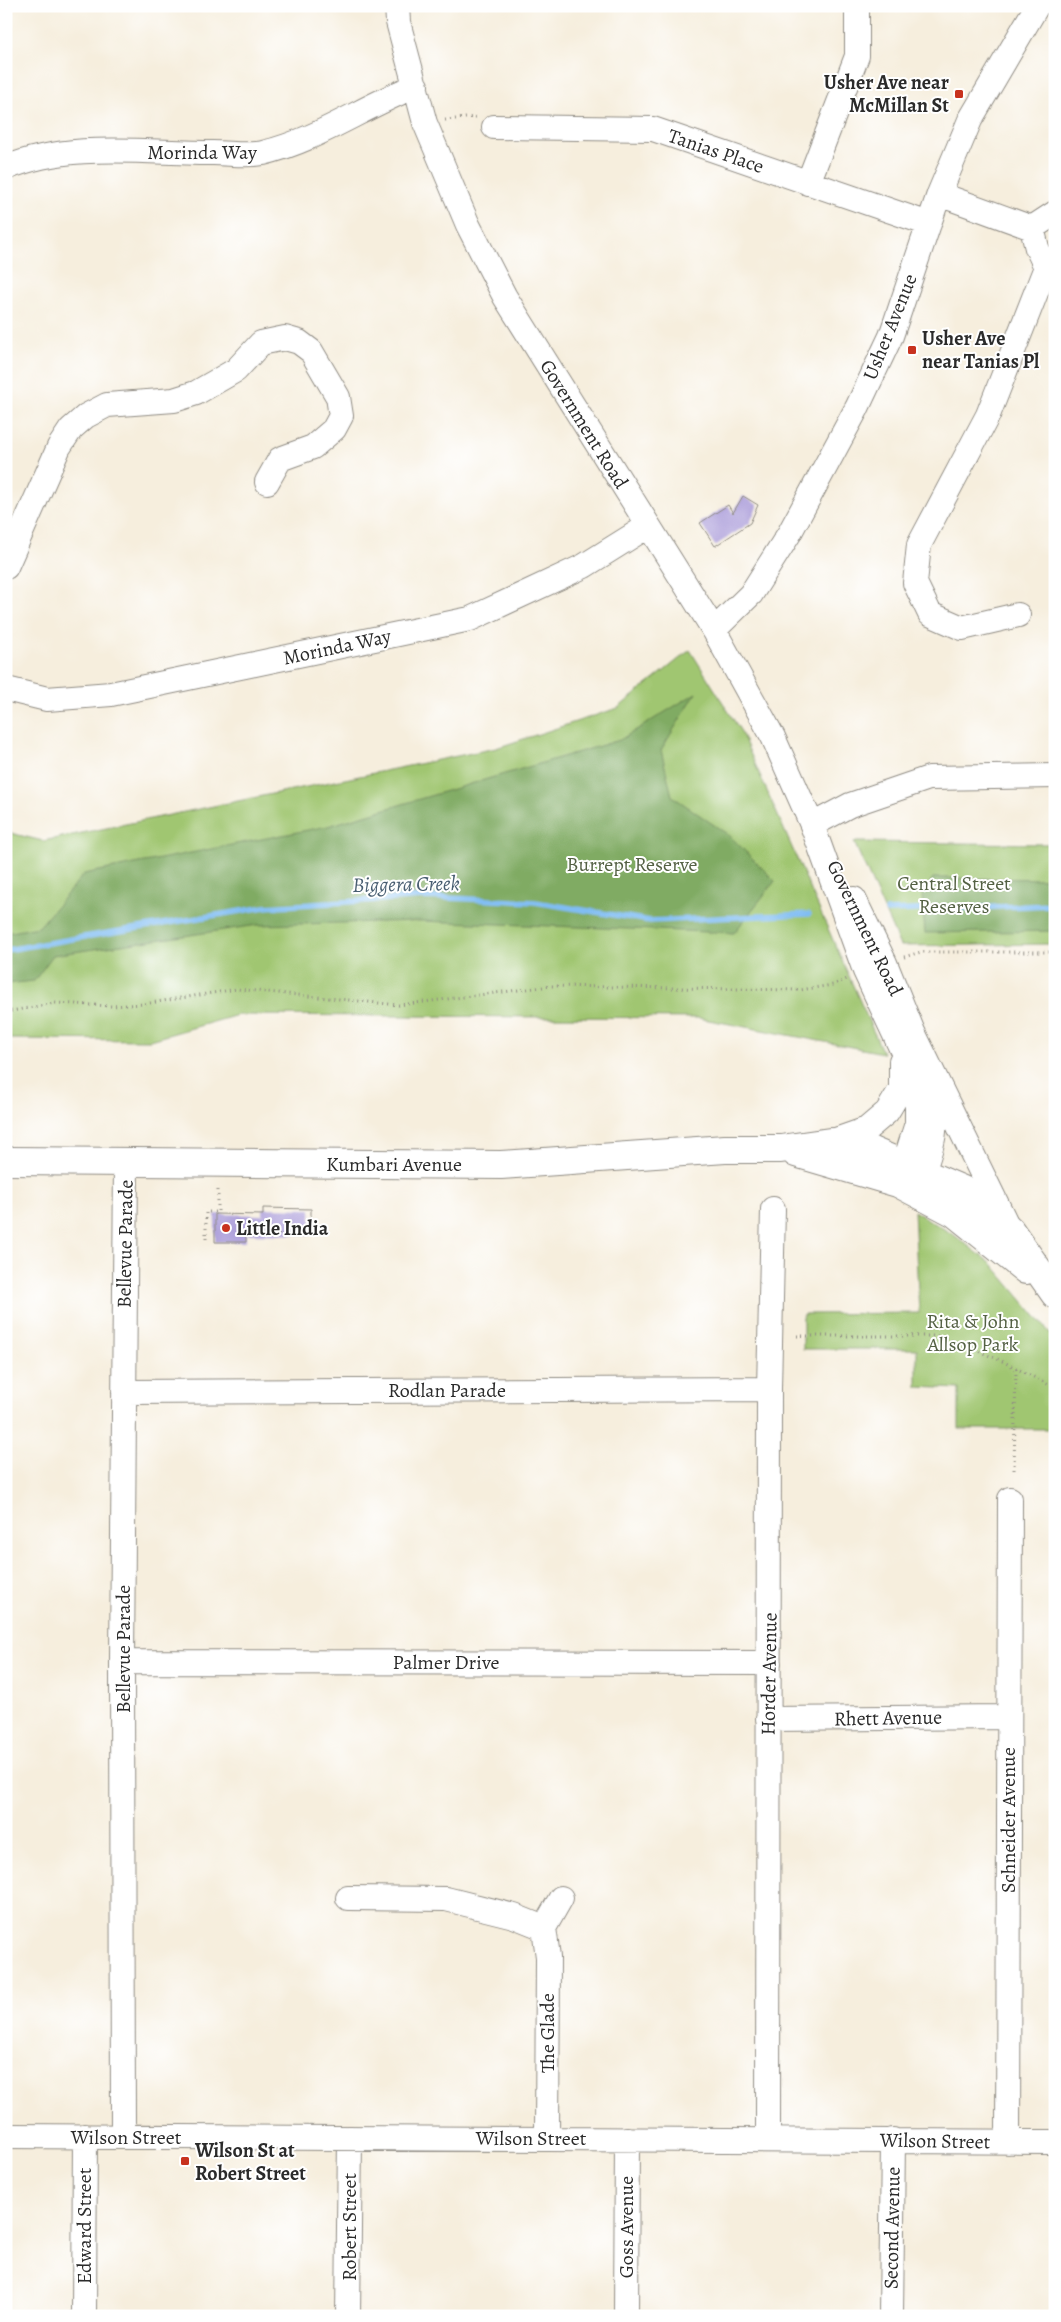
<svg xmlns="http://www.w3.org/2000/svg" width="1061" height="2322" viewBox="0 0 1061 2322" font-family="Alegreya,serif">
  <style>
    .green { fill: #a0c671; stroke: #66784e }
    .forest { fill: #80ab63; stroke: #566b47 }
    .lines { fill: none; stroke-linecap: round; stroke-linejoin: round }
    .stream { stroke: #80bdf3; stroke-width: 5.5 }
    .building { fill: #aa9cd9 }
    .minor-casing { stroke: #908c84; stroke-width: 26 }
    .major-casing { stroke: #908c84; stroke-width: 30 }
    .path { stroke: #908c84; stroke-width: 3; stroke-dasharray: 1 4; stroke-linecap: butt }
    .minor { stroke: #fff; stroke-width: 24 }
    .major { stroke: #fff; stroke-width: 28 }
    .poi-dot { fill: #c8321e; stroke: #fff; stroke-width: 2 }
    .labels { text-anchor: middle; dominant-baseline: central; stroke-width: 4; stroke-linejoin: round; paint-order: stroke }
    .poi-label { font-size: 20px; font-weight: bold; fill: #2b2b2b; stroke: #fff; text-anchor: start }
    .street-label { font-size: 20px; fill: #2b2b2b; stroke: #fff }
    .park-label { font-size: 20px; fill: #546144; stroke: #fff }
    .water-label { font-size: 21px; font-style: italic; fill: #495e71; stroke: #fff }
  </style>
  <rect width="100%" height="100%" fill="#fff"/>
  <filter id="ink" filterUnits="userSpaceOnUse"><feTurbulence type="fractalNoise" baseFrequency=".02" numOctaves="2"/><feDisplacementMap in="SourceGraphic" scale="10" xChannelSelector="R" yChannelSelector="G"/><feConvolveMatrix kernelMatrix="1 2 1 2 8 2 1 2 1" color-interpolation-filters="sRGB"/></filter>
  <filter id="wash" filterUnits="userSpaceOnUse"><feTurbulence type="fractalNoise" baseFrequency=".0096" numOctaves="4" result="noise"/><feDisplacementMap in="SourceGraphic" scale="20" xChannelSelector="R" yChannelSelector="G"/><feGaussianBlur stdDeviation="1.12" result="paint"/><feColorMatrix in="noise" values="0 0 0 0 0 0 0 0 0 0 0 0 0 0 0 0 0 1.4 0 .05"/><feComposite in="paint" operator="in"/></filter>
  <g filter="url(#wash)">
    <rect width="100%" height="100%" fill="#f6eedd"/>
    <path class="green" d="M690,650L740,730L883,1053L698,1018L238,1015L150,1040L6,1039V832L43,841L496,748L618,708Z
      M854,842L1055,844V944L900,946Z
      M914,1211L954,1235L992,1264L1055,1339V1429H959V1389L917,1387V1349H803V1314L919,1313Z"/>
    <path class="forest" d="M696,693L661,750L672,796L730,836L775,881L734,933L421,921L258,925L53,955L34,981L6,984V933L39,927L84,874L328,826L620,740Z
      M933,878L1055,879V931L925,933L922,893Z"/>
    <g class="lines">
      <path class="stream" d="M887,911L1055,905
        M6,950L265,907L425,897L535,902L650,921L809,914"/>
    </g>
    <g id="blocks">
      <path class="building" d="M743,496L758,505L750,523L715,546L700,523L728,505L733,513Z
        M263,1208L311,1209V1235L246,1234V1242H215V1214L263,1215Z"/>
    </g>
  </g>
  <g filter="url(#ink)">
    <use href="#blocks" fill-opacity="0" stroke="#908c84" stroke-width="1"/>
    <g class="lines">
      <g class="minor-casing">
        <path id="minor" d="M397,6L398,22L425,123L468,225L505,297L714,630L773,737L812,825L865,971L908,1063L917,1097V1123L899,1181
          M494,127L653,129L929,224
          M6,168C70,141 145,153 213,153C229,153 248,156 263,153C318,140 364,106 416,86
          M808,183L857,56V6
          M939,194L1032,228L1055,213
          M6,567L59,447L71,429L86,416L107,405L174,400L196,393L236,370L261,343L285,338L299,342L311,351L338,397L341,416L334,429L313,447L280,459L267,482
          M1018,615L962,628L930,614L915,583L919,545L988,415L1046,267L1037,248L1032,228
          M714,630L751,594L789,534L857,408L891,336L939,194L970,120L1037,6
          M6,689L47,699L111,694L470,619L584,566L648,526
          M812,825L850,805L929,778L1055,776
          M854,899L885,963L913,1032L1009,1229
          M830,1142L867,1129L887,1112L901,1089V1061
          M917,1189C932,1148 941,1127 930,1084
          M124,1392L769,1389
          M122,1662L769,1663
          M768,1719L1008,1717
          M348,1898L446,1899L514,1916L544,1928
          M6,2136L1055,2142
          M123,2136L122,1662L126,1162
          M547,2138L548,1957L544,1928L561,1898
          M768,2139L769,1389L773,1209
          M1008,2142L1010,1499
          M84,2316L85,2136
          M348,2316L350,2138
          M626,2316L627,2139
          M891,2316L893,2140"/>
      </g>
      <g class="major-casing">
        <path id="major" d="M796,1153L898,1183L955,1213L1026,1270
          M6,1161L501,1165L725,1149H781L830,1142L872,1151L963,1190L1010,1230L1055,1294"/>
      </g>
      <path class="path" d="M445,120L476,117
        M904,957L921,952H1055
        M6,1012L55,1003L112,1006L144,1004L237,989L399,1005L551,986L800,990L833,985L847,979
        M206,1239V1212H218V1187
        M797,1336H940L1000,1360L1055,1388
        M1014,1470L1016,1368"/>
      <use href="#minor" class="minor"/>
      <use href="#major" class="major"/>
    </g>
  </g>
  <g class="poi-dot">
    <rect x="954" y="89" width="10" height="10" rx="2.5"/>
    <rect x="907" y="345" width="10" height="10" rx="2.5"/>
    <circle cx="226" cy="1228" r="5"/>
    <rect x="180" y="2156" width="10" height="10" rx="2.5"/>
  </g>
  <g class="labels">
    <g class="poi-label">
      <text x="949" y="82" text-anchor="end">Usher Ave near<tspan x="949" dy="23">McMillan St</tspan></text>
      <text x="922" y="338">Usher Ave<tspan x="922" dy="23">near Tanias Pl</tspan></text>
      <text x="236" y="1228">Little India</text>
      <text x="195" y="2150">Wilson St at<tspan x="195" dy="23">Robert Street</tspan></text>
    </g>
    <g class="street-label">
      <text transform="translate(716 151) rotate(19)">Tanias Place</text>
      <text x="202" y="152">Morinda Way</text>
      <text transform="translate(890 327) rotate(-68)">Usher Avenue</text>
      <text transform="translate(584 424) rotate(58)">Government Road</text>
      <text transform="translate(337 647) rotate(-12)">Morinda Way</text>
      <text transform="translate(865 928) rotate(64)">Government Road</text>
      <text x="394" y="1164">Kumbari Avenue</text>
      <text transform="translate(125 1244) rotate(-89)">Bellevue Parade</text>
      <text x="447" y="1390">Rodlan Parade</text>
      <text transform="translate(123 1649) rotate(-90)">Bellevue Parade</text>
      <text x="446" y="1662">Palmer Drive</text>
      <text transform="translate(769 1674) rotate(-89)">Horder Avenue</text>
      <text transform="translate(888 1718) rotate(-1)">Rhett Avenue</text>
      <text transform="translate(1008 1820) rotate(-90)">Schneider Avenue</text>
      <text transform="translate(547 2033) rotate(-90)">The Glade</text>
      <text x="126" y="2137">Wilson Street</text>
      <text x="531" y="2138">Wilson Street</text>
      <text transform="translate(935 2141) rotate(1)">Wilson Street</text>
      <text transform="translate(84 2226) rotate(-90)">Edward Street</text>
      <text transform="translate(349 2227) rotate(-90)">Robert Street</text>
      <text transform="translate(626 2227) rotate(-90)">Goss Avenue</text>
      <text transform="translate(892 2228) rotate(-89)">Second Avenue</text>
    </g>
    <g class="park-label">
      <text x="632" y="864">Burrept Reserve</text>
      <text x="954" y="883">Central Street<tspan x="954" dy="23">Reserves</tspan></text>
      <text x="973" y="1321">Rita &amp; John<tspan x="973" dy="23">Allsop Park</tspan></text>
    </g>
    <g class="water-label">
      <text transform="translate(406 884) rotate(-1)">Biggera Creek</text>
    </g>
  </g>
  <rect width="1061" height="2322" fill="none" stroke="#fff" stroke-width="25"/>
</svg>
